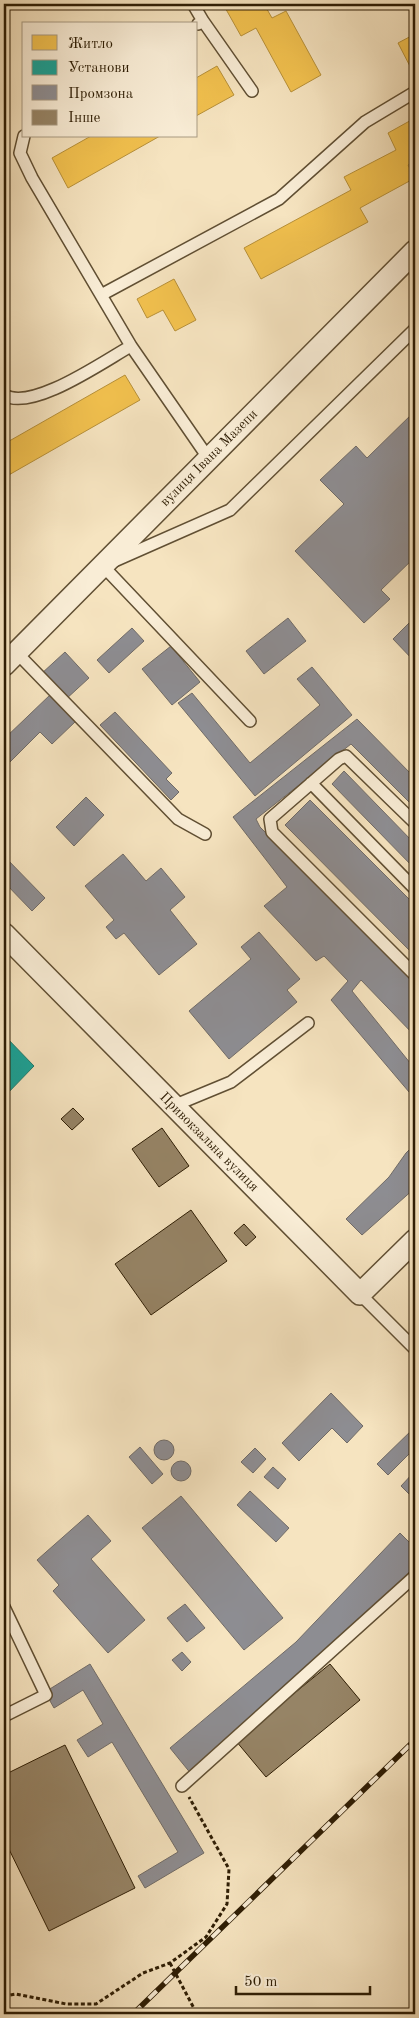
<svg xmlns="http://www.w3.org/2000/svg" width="419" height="2018" viewBox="0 0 419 2018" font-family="'Old Standard TT',serif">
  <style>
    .homes { fill: #f2c14e; stroke: #b79038 }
    .public { fill: #17a398; stroke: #1e7b6c }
    .industry { fill: #8d8d92; stroke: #706b67 }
    .building { fill: #968466; stroke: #2e1d04 }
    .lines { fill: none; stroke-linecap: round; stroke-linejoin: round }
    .lane-casing { stroke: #604f33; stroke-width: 14 }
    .street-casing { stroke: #604f33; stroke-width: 24 }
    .path { stroke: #2e1d04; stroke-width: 3; stroke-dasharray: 4 2.5; stroke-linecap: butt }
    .lane { stroke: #f9edd6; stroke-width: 11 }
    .street { stroke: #f9edd6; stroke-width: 21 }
    .rail-casing { stroke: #2e1d04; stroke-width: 5.5 }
    .rail { stroke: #f9edd6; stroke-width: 4; stroke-dasharray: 11; stroke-linecap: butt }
    .labels { text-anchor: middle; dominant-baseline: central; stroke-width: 5; stroke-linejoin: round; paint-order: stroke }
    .street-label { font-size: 14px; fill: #2e1d04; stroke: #f9edd6 }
  </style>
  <rect width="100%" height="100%" fill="#f6e4c0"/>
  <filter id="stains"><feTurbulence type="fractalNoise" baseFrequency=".004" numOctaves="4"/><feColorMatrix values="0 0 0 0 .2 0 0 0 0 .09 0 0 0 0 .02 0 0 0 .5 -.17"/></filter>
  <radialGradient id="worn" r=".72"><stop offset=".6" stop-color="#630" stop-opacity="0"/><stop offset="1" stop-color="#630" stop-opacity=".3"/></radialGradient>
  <path class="homes" d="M223,4H264L272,18L286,11L321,75L291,92L256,28L241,36Z
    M415,34V74H414L398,43Z
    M217,66L234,95L196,116V78Z
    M415,118V161L408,165L415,178L360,208L368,222L261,279L244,248L351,190L344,177L396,150L388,133Z
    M91,136H160L68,188L52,158Z
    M174,279L196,320L175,331L163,310L147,318L137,299Z
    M125,375L140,400L7,476L4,469V444Z"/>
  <path class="public" d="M4,1035L34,1066L4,1097Z"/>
  <path class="industry" d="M415,411V557L381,590L390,599L364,623L295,551L344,504L320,480L356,446L367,458Z
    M415,617V662L393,639Z
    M288,618L306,641L264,674L246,651Z
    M132,628L144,641L109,673L97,660Z
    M171,646L200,682L172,705L142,669Z
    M65,652L89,678L65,700L41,674Z
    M312,667L352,715L255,796L178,703L192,693L250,763L320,705L297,679Z
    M51,694L76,721L52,744L40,732L4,768V739Z
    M115,712L172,773L166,779L179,792L171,800L100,725Z
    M357,719L415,778V808L351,744L256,819L260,827L415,983V1036L361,980L352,991L415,1069V1099L331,1000L348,981L324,956L316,961L264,906L287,887L233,817Z
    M344,771L415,844V869L332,784Z
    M86,797L104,815L74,846L56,827Z
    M310,800L415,905V956L285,825Z
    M123,854L146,881L161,868L185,897L170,910L197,944L159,975L124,933L116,939L106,927L114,920L85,886Z
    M4,856L45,898L32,911L4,882Z
    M259,932L300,979L287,990L297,1002L229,1059L189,1011L251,959L241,947Z
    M415,1144V1188L362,1235L346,1219L389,1177L406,1153Z
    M331,1393L363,1426L347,1443L332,1428L299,1461L282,1443Z
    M415,1427V1448L388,1475L377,1464Z
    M154 1450a10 10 0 1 1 20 0a10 10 0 1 1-20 0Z
    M140,1447L163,1474L152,1484L129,1457Z
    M255,1448L266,1459L253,1473L241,1462Z
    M171 1471a10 10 0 1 1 20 0a10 10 0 1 1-20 0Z
    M273,1467L286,1479L278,1489L264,1477Z
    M415,1471V1500L401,1486Z
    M250,1491L289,1528L276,1542L237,1505Z
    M181,1496L283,1618L244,1650L142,1528Z
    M88,1515L111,1541L91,1559L145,1620L108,1653L53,1591L59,1585L37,1560Z
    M400,1533L415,1548V1567L318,1661L192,1775L170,1748L296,1642Z
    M185,1604L205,1628L187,1642L167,1618Z
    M182,1652L191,1662L182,1671L172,1660Z
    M90,1664L204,1853L145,1888L138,1876L178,1852L112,1742L88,1757L77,1740L103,1724L83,1690L54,1708L45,1692Z"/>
  <path class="building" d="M73,1108L84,1119L72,1130L61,1119Z
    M162,1128L189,1166L159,1187L132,1149Z
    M191,1210L227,1261L151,1315L115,1264Z
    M244,1224L256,1237L246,1246L234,1233Z
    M330,1664L360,1700L266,1777L236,1741Z
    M65,1745L135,1888L49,1931L4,1839V1775Z"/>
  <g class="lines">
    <g class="lane-casing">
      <path id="lane" d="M193,4L203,21L198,24
        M203,21L252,91
        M24,136L20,153L32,178L131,346L209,459
        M101,295L279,199L365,122L415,92
        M4,395C32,412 104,361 131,346
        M16,652L178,819L205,834
        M250,721L103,566L230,510L415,329
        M311,783L415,889
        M415,823L346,756L339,759L270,819L272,832L415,975
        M173,1106L231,1082L308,1023
        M360,1294L415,1349
        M4,1607L46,1695L4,1716
        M182,1786L415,1576"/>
    </g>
    <g class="street-casing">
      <path id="street" d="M4,665L415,251
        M4,934L360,1294L415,1240"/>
    </g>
    <path class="path" d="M170,1963L197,2014
      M4,1996L16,1994L66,2004H96L143,1973L170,1963L206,1937L227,1904L229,1869L189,1797"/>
    <use href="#lane" class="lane"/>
    <use href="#street" class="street"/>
    <g class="rail-casing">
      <path id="rail" d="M133,2014L415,1740"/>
    </g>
    <use href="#rail" class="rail"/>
  </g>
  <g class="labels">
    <g class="street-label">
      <text transform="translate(209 458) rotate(-45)">вулиця Івана Мазепи</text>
      <text transform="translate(209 1142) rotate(45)">Привокзальна вулиця</text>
    </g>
  </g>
  <rect width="419" height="2018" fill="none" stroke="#f6e4c0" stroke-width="20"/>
  <rect x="5" y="5" width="409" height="2008" fill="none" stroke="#2e1d04" stroke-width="2.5"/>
  <rect x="10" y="10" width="399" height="1998" fill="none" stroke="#2e1d04"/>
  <rect x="22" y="22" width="175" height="115" fill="#f9edd6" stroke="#a89a82"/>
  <rect x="32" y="35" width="25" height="15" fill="#f2c14e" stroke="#a89a82"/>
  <text x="68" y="48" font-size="15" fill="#2e1d04">Житло</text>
  <rect x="32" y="60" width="25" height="15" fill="#17a398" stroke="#a89a82"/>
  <text x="68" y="72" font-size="15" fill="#2e1d04">Установи</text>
  <rect x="32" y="85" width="25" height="15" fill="#8d8d92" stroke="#a89a82"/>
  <text x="68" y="98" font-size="15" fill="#2e1d04">Промзона</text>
  <rect x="32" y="110" width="25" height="15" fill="#968466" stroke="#a89a82"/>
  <text x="68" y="122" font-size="15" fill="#2e1d04">Інше</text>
  <path d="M236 1986v8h134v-8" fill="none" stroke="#2e1d04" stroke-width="2.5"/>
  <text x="244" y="1986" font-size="15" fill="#2e1d04" stroke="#f9edd6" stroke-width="4" paint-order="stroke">50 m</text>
  <rect width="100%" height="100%" filter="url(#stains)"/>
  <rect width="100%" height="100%" fill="url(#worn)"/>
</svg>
